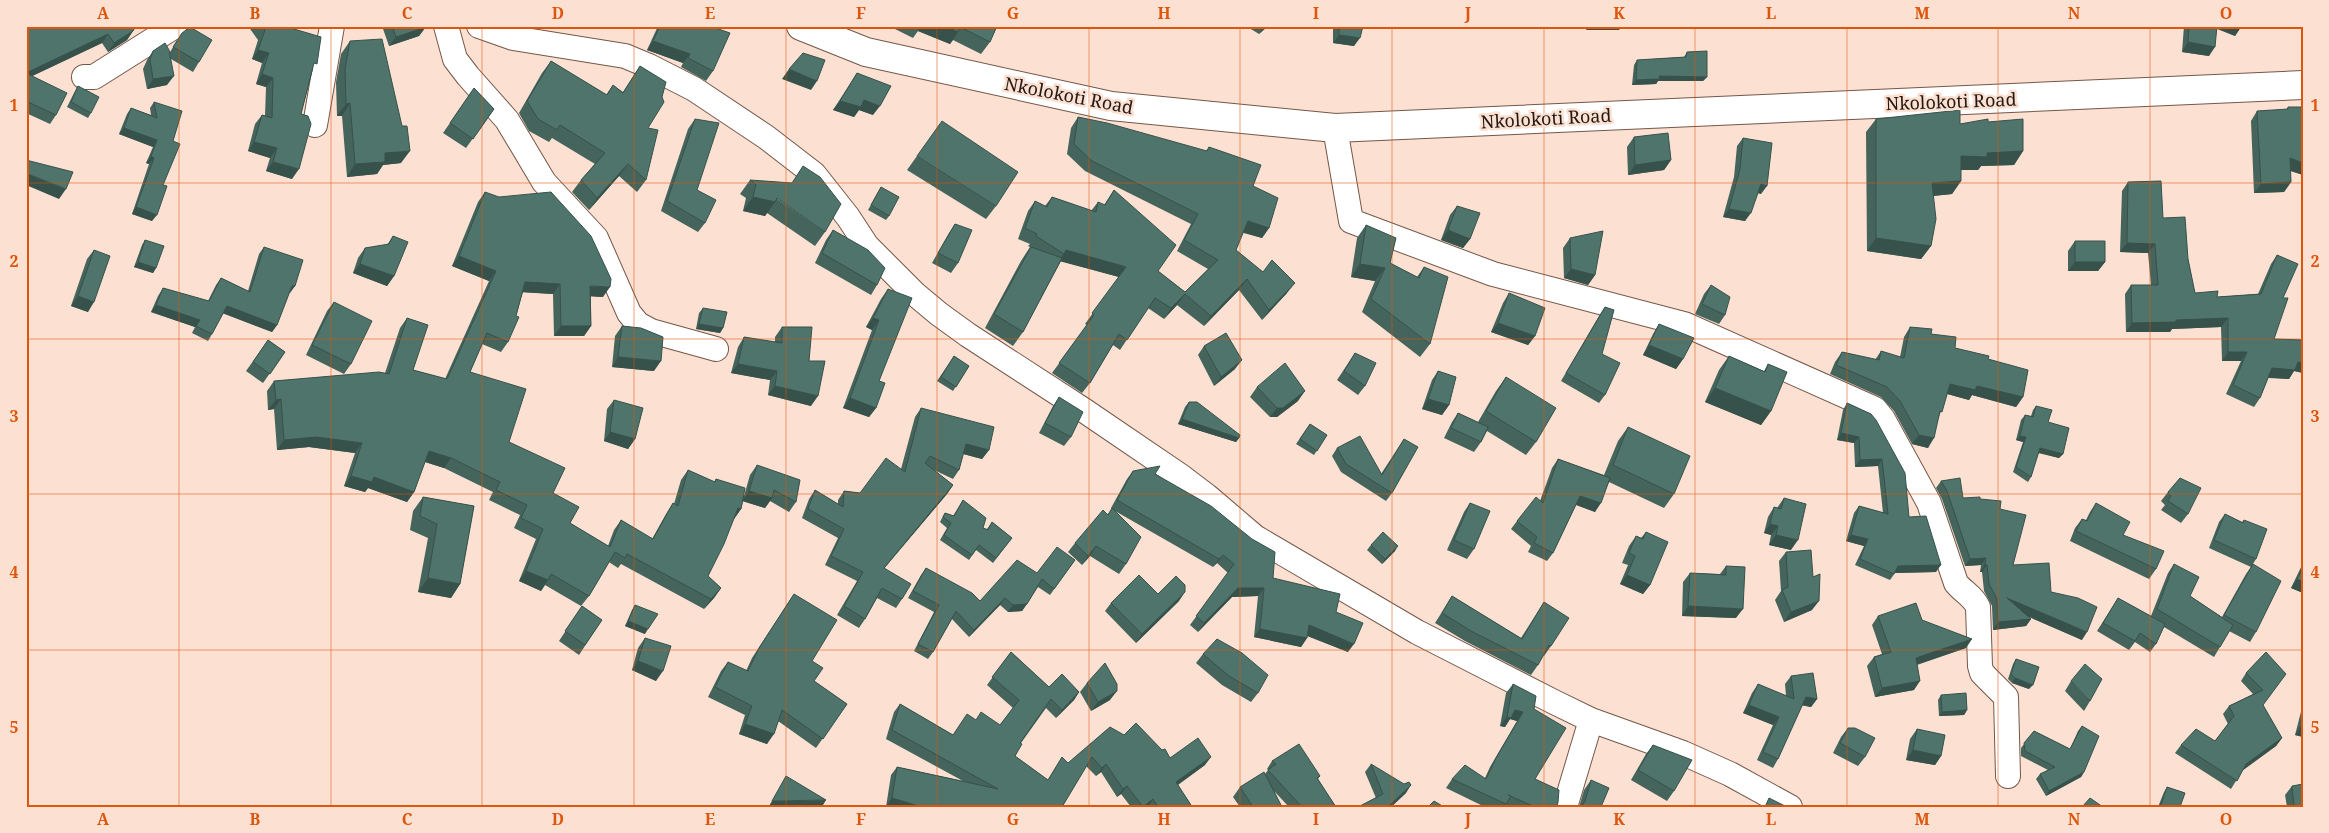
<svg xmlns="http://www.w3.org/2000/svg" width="2329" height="833" viewBox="0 0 2329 833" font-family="'Noto Serif',serif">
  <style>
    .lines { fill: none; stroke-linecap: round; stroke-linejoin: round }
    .minor-casing { stroke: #745748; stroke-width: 26 }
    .secondary-casing { stroke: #745748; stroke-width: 30 }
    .minor { stroke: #fff; stroke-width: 24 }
    .secondary { stroke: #fff; stroke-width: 28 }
    .wall { fill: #44645c }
    .shaded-wall { fill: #37514b }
    .building { fill: #4f746b; stroke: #37514b }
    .grid { fill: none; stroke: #de560c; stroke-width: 1; stroke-opacity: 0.55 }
    .labels { text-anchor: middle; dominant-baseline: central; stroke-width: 5; stroke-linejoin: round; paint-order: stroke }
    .street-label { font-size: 18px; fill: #241812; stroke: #fce1d3 }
    .neatline { fill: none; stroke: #de560c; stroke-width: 2 }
    .grid-label { font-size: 16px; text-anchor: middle; font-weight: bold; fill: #de560c }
  </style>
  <rect width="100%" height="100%" fill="#fce1d3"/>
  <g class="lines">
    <g class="minor-casing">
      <path id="minor" d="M446,26L455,59L468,76L507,120L544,182L596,238L629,313L638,324L651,331L716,349
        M479,26L513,38L625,56L649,66L694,89L766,137L814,174L848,217L867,246L915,294L939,314L968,335L1082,409L1182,477L1207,496L1255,537L1417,632L1554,702L1591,720L1683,753L1730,774L1790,807
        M84,77H94L175,26
        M315,125L332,26
        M1335,128L1351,221L1493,274L1684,324L1875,409L1883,419L1929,503L1956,583C1963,592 1973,596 1978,607L1980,666L1982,673L2006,697L2008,776
        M1565,807L1591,720"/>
    </g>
    <g class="secondary-casing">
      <path id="secondary" d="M801,26L866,52L1111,106L1335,128L2303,85"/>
    </g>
    <use href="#minor" class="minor"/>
    <use href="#secondary" class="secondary"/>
  </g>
  <path class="wall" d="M26,26L133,31L127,40L108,52L102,43L32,76L56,115L50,124L26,113Z
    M248,26H294V29L313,69L301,114L292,179L266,171L270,158L248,151L255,124L262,115L265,116L266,87L256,84L262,63L252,59L258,40Z
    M382,26H426L419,36L389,46Z
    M658,26H710L713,71L706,81L681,67L683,63L647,50Z
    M889,26H997L990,42L981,54L953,40L950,44L918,31L913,38Z
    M1246,26H1268L1259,34Z
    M1333,26H1363L1354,46L1333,43Z
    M2184,26H2241V27L2235,36L2217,29L2209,56L2182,52Z
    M182,33L199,62L193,72L171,59L167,85L147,89L143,69L147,60L153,51L170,52Z
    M350,41L401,163L383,165L377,174L347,177L342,116H337L336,82L341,54Z
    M1687,52L1707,77L1703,81H1658L1656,84L1632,85L1634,65L1637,60L1684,57Z
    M551,61L606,95L613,85L623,92L640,66L648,128L646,180L637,192L619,176L589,210L572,192L581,180L595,164L552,138L549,142L529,131L519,113L542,73Z
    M857,73L873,115L859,110L854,117L833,110Z
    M78,86L91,113L88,118L67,107L75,91Z
    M474,88L494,109L466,148L443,133Z
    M154,102L173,141L163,185L152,221L132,214L149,164L146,163L153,147L119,134L127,114L131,108L151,115L150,108Z
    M2288,107H2303V175L2290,171L2291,182L2284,192L2254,193L2251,121L2257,111L2286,110Z
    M1078,117L1206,151L1209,147L1253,186L1269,228L1262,238L1243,232L1236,250L1287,293L1262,320L1239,290L1204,326L1177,305L1164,319L1148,308L1120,350L1113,345L1090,383L1082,393L1052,373L1087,325L1085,324L1119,277L1061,261L1023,332L1013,346L985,328L1021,261L1030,247L1028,246L1030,244L1018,239L1028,211L1035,201L1045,206L1052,197L1091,211L1098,202L1104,205L1114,190L1158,271L1185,292L1208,269L1177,251L1191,224L1085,171L1067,154L1071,128Z
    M695,119L697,190L705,223L698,232L661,211L688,129Z
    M1876,119L1960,124L1988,122L2023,151L2014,165L1981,166L1978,170H1961V181L1952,194L1933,196L1931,246L1921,259L1867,251L1866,132Z
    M1634,137L1671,160L1664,170L1628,175L1627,147Z
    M1743,138L1761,194L1758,193L1745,221L1723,217L1734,177L1737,146Z
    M917,156L996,206L986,219L907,170Z
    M750,180L825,232L815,246L767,213L765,216L743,211L746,198L740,194Z
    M2128,182L2163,218L2188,259L2195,293L2217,297L2258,294L2271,264L2277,255L2283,298L2274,339L2303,340V373L2294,371L2289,379L2268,378L2260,398L2254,407L2226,394L2241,361H2222L2221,327L2172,329L2170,332H2126L2125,294L2131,285H2151L2148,253L2120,252L2122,191Z
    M881,187L889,216L886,220L868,210Z
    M485,192L603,297L591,296V326L584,336H554L553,294L523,292L508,342L501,352L482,344L470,372L509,442L553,493L570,523L608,546L614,530L621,520L652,539L666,514L673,503L674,504L681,480L688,470L714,482L716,479L744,496L750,475L757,465L796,502L789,512L770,501L765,508L743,501L741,509L734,519L708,576L721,588L714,598L704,609L621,564L618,568L609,562L589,596L581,606L545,585L541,591L519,581L536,539L514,528L520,515L489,500L493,492L444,468L425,462L414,492L407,502L368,488L365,492L344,486L355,453L309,447L277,450L274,409L268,410L267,391L274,381L385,373L400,328L407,318L413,370L445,379L489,281L452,266L478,202Z
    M1457,206L1470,239L1463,248L1441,240L1450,215Z
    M955,224L958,263L951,273L932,263L949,233Z
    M1366,225L1390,263L1417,277L1424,267L1430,344L1420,357L1362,312L1375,281L1351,277L1357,238Z
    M833,230L877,285L871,295L815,263L826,240Z
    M393,236L394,276L387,286L353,273L358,258L365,248L387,245Z
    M1570,238L1595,275L1588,285L1564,278L1563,248Z
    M145,240L156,268L153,273L134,267L142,245Z
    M2075,241L2105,262L2098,271H2068V251Z
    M264,247L295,286L289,293L277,325L272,332L223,313L212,334L208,341L192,333L195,327L151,312L158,296L163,288L208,301L216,285L221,278L248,291L259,254Z
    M94,250L88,312L71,306L87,259Z
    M1711,285L1725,315L1719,324L1695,314L1704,294Z
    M888,289L876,408L869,417L843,408L872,330L866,327L881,299Z
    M1509,293L1535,336L1528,345L1491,332L1503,303Z
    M334,302L351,364L344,374L306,355L327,311Z
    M1605,307L1602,354L1605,395L1599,403L1561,381L1599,316Z
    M703,308L723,328L720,333L696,329L699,313Z
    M1659,324L1683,359L1676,369L1643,355L1653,334Z
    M622,326L654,371L612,367L615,336Z
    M782,327L809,361L811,406L768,395L770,380L731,373L738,347L744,337L775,342V337Z
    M1910,327L1931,334L1955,348L1988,359L2023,397L2016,407L1972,395L1969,400L1947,394L1928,448L1912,444L1894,411L1881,397L1830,374L1835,362L1842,352L1875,360L1881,351L1900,357L1904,337Z
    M268,340L285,352L263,383L246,371Z
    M1204,346L1235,369L1214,386L1198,355Z
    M1355,353L1365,386L1358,395L1337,380Z
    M954,356L969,366L953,391L937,381Z
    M1729,356L1764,371L1768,364L1771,411L1761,425L1705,402L1719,370Z
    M1438,371L1449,405L1442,415L1422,409L1432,380Z
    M1506,377L1536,442L1526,455L1487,431L1481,442L1474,452L1444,438L1452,422L1458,413L1478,422L1496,391Z
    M1257,387L1298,401L1277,417H1270L1250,397Z
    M1059,397L1071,437L1064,446L1039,433L1053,406Z
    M614,400L635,439L628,449L604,441L607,409Z
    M1189,402L1239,438L1236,442L1178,424L1185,407Z
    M1847,403L1871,414L1909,517L1936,572L1895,573L1890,580L1855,565L1864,546L1846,541L1854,513L1859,506L1883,513L1878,466L1855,467L1854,443L1837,440L1843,410Z
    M2036,406L2048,422L2063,454L2059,458L2038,453L2031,477L2028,482L2013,472L2023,442L2016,440L2021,420L2025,415L2031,416L2033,410Z
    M921,408L989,450L982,459L963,454L959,470L953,479L934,470L953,485L947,494L884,568L902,599L896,608L877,598L865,619L859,628L837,615L857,581L825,565L838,538L802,518L809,499L815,490L838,504V500L844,491L860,493L901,469L915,417Z
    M1310,424L1327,435L1314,455L1296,444Z
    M1628,427L1674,494L1664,508L1609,482L1595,512L1576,505L1553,553L1547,561L1528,552L1531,546L1511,529L1517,521L1540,501L1552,468L1558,459L1604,475L1618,441Z
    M1404,439L1392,493L1386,501L1341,472L1332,456L1337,448L1381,474Z
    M1133,471L1155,474L1273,578L1336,612L1348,652L1307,636V638L1301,647L1254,637L1258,596L1232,597L1198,632L1190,625L1228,573L1217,563L1213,567L1115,511L1126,564L1119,574L1090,556L1082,565L1068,552L1075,543L1108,514L1112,509L1111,508L1127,479Z
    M1941,481L1963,498L1980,499L2000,509L2013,565L2051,592L2082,640L2027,616L2031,619L2026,626L1993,630L1992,606L1984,591L1982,572H1980L1981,565L1965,566L1942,499L1936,488Z
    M2168,492L2188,514L2181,523L2161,510L2165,505L2161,501Z
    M423,497L474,506L460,584L451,598L418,592L428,538L410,530L413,511Z
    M1784,498L1791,550L1769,545L1771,535L1764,533L1768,517L1774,507L1777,508Z
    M963,500L983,528L987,529L992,522L1012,538L993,563L976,550L969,560L940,540L947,528L940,522L942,518L945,513L953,516Z
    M1470,503L1474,549L1467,559L1447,550L1464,512Z
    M2096,503L2123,535L2156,569L2149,579L2070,541L2075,528L2082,519L2086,520L2090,512Z
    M2225,514L2242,522L2244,520L2256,559L2251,567L2209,548L2219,522Z
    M1646,532L1650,585L1643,594L1620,584L1628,565L1622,563L1629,546L1636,536L1641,538Z
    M1371,545L1395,551L1382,564L1367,550Z
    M1786,552L1812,610L1784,622L1775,600L1781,591L1779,561Z
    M1075,560L1050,595L1038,587L1022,611L1008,612L1000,605L969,637L952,619L933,652L928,659L914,651L934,612L908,598L921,575L926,568L980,601L1037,573Z
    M2303,563V593L2291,588Z
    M2174,564L2190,596L2222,617L2246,574L2253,564L2256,632L2250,642L2229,631L2220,647L2214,657L2164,627L2156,644L2150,652L2135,642L2129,650L2097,631L2118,598L2151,616L2168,573Z
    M1726,566L1736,618L1682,616L1683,582L1690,573L1720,574Z
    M794,594L812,661L814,681L847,704L816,748L778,721L767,744L739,734L745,715L708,697L721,671L728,662L746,671L752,658Z
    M1158,594L1179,601L1136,643L1105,611L1111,603Z
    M1452,596L1521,638L1544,602L1551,646L1544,656L1543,655L1538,665L1531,675L1465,641L1435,623Z
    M635,605L645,634L625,626L632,610Z
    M582,606L602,620L579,655L559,641Z
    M1878,616L1922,620L1966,648L1917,665L1914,690L1875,697L1867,666L1874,657L1882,654L1872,625Z
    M645,638L656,681L632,670L638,648Z
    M1011,652L1049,687L1079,692L1074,700L1056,718L1046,708L1021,743L1015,756L1048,780L1062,757L1068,763L1124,735L1170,758L1205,765L1178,785L1191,805L1190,807H1131L1121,794L1117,797L1101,772L1096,776L1086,766L1062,807H886L891,775L897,767L963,781L886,739L894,712L900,704L953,735L976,720L1000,725L1013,708L987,685Z
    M2266,652L2263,705L2282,738L2276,746L2242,771L2231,789L2175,753L2181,745L2215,741L2228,724L2223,714L2229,706L2253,694L2241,681L2246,673Z
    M1203,654L1258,693L1251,702L1222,685L1196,663Z
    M2016,659L2029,689L2012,683L2008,679L2013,664Z
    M1791,676L1817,699L1811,707L1802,705L1778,759L1773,768L1757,760L1773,725L1743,713L1752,693L1758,684L1786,696L1785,684Z
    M2071,681L2090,701L2084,711L2065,691Z
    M1087,683L1110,700L1091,711L1080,692Z
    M1513,684L1534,709L1535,779L1557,807H1509L1505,805L1504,807H1485L1446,788L1452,779L1485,778L1490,767L1517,721L1510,719L1505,727L1500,726L1506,693Z
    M1941,695L1967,710L1964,715L1939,716L1938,700Z
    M2303,704V737L2295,735Z
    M2082,726L2084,772L2081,777L2046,796L2036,779L2040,774L2048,770L2021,756V748L2034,731L2070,749L2078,731Z
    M1848,728L1865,757L1858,766L1833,753L1841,737Z
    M1917,729L1941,756L1935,765L1906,760L1910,739Z
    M1653,745L1674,791L1667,801L1631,780L1646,754Z
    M1272,761L1320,776L1318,779L1336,807H1289L1274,791L1282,807H1240L1233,797L1240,787L1265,774L1268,770L1267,769Z
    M1371,764L1406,793L1391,807H1358L1376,798L1365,772Z
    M1591,780L1601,807H1579L1584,790Z
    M2292,786L2303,807H2287L2285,795Z
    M2167,787L2180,807H2158L2164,792Z"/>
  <path class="shaded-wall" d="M528,26H543L542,29Z
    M921,26H945L958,32L950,44L918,31Z
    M1265,26H1268L1259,34L1264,27Z
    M1588,26H1622L1619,30H1586Z
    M1793,26H1811L1809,29H1791Z
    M2212,26H2240L2241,27L2235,36Z
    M426,27L419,36L389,46L396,37Z
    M133,31L127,40L108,52L114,43Z
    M108,34L102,43L26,79V73Z
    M1339,35L1360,38L1354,46L1333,43Z
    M653,41L690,54L683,63L647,50Z
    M2188,42L2215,47L2209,56L2182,52Z
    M258,50L269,53L262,63L252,59Z
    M789,69L817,81L811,90L782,79Z
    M262,74L273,78L266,87L256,84Z
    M174,76L167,85L147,89L153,79Z
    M1659,76L1707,77L1703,81H1658L1656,84L1632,85L1636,80Z
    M864,100L880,106L873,115L859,110L854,117L833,110L840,101Z
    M350,103L342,116H337L346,104Z
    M124,128L157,140L153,147L119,134Z
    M254,142L277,148L270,158L248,151Z
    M410,151L401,163L383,165L377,174L347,177L355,164L385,153Z
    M2023,151L2014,165L1981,166L1978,170H1951L1961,156L1987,153Z
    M151,156L154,158L149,164L146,163Z
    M2290,158L2303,163V175L2283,168Z
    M1671,160L1664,170L1628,175L1635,165Z
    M273,162L299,169L292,179L266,171Z
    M628,164L619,176L589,210L597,198Z
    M28,174L66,189L59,199L26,185V176Z
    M1961,181L1952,194L1923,197L1932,183Z
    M2291,182L2284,192L2254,193L2261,184Z
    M1761,184L1767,186L1761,194L1755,192Z
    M753,197L775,202L765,216L743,211Z
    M136,207L157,215L152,221L132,214Z
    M1729,209L1751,213L1745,221L1723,217Z
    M1248,221L1269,228L1262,238L1240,232Z
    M1448,230L1470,239L1463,248L1441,240Z
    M1876,238L1931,246L1921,259L1867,251Z
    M2127,243L2155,244L2148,253L2120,252Z
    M1066,250L1126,267L1119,277L1059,261Z
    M459,256L496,271L489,281L452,266Z
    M138,262L156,268L153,273L134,267Z
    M2075,262H2105L2098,271H2068Z
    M360,264L394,276L387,286L353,273Z
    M1360,264L1385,268L1375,281L1351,277Z
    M1571,269L1595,275L1588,285L1564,278Z
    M1247,279L1239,290L1204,326L1211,316Z
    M525,282L560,284L553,294L518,292Z
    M1295,283L1287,293L1262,320L1269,310Z
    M292,286H295L290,293H287Z
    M590,286L610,287L603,297L583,296Z
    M1185,294L1177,305L1164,319L1171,308Z
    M78,296L94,302L88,312L71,306Z
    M156,305L200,320L195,327L151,312Z
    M227,306L277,325L272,332L222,313Z
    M873,318L879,320L872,330L866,327Z
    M2228,318L2221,327L2172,329L2170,332H2126L2132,323L2176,320Z
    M1498,323L1535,336L1528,345L1491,332Z
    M699,324L723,328L720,333L696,329Z
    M561,326H591L584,336H554Z
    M1649,345L1683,359L1676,369L1643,355Z
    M2228,352H2247L2241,361H2222Z
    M618,357L661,361L654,371L612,367Z
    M1242,360L1235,369L1214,386L1221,377Z
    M2298,362L2303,363V373L2294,371L2289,379L2265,377L2272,368Z
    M738,364L777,371L770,380L731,373Z
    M1950,384L1977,386L2023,397L2016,407L1972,395L1969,400L1944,393Z
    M775,386L818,396L811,406L768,395Z
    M1715,388L1771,411L1761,425L1705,402Z
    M1305,391L1298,401L1277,417H1270L1277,408Z
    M850,398L876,408L869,417L843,408Z
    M281,399L274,409L268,410L276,400Z
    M1428,399L1449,405L1442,415L1422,409Z
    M1182,419L1239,438L1236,442L1178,424Z
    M610,432L635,439L628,449L604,441Z
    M1841,433L1859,437L1854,443L1837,440Z
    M1919,435L1934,438L1928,448L1912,444Z
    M2020,436L2026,437L2023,442L2016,440Z
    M316,437L362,443L355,453L309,447L277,450L284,440Z
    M966,444L989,450L982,459L960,453Z
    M2040,448L2063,454L2059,458L2037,452Z
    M429,451L451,458L444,468L422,461Z
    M1882,459L1878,466L1855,467L1860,460Z
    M351,476L374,477L414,492L407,502L368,488L365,492L344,486Z
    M953,485L947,494L877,577L884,568Z
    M749,491L772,498L765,508L742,501Z
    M1580,496L1601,503L1595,512L1574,504Z
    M738,508L741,509L734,519L730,518Z
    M1770,524L1778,526L1771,535L1764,533Z
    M1776,535L1798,540L1791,550L1769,545Z
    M1851,535L1868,539L1864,546L1846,541Z
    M1096,546L1090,556L1082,565L1088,556Z
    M1398,546L1395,551L1382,564L1385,559Z
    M1223,555L1217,563L1213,567L1219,559Z
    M1986,558L1981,565L1965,566L1970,559Z
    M1985,564L1987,565L1982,572H1980Z
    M1941,565L1936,572L1893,573L1898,566Z
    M526,571L548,580L541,591L519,581Z
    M1627,575L1650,585L1643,594L1620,584Z
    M428,578L460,584L451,598L418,592Z
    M2297,579L2303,582V593L2291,588Z
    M721,588L714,598L704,609L711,599Z
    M1238,588H1264L1258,596L1232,597L1198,632L1204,623Z
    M1185,592L1179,601L1136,643L1142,634Z
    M1005,598L1000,605L969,637L974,630Z
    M2007,598L2087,632L2082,640L2002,605Z
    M1819,601L1812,610L1784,622L1791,612Z
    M1027,604L1022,611L1008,612L1013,605Z
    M1688,606L1743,609L1736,618L1682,616Z
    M2031,619L2026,626L1993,630L1998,622Z
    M628,621L648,629L645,634L625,626Z
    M1309,625L1354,644L1348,652L1303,634Z
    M1260,629L1307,638L1301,647L1254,637Z
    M1972,639L1966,648L1909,667L1916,658Z
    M638,661L663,671L656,681L632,670Z
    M2015,678L2033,685L2029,689L2012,683Z
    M1920,681L1914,690L1875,697L1882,688Z
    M1117,691L1110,700L1091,711L1098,702Z
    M1079,692L1074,700L1056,718L1062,710Z
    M1806,697L1817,699L1811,707L1800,705Z
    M1749,705L1779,717L1773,725L1743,713Z
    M1515,710L1523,712L1517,721L1510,719L1505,727L1500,726L1507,717Z
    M1967,710L1964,715L1939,716L1942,712Z
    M2303,723V737L2295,735Z
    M745,724L774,734L767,744L739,734Z
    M2282,738L2276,746L2240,772L2246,764Z
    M1913,750L1941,756L1935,765L1906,760Z
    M1211,757L1205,765L1170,790L1176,782Z
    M1106,764L1101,772L1096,776L1102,768Z
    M2084,772L2081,777L2046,796L2049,791Z
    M1411,785L1406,793L1391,807H1388Z
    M1127,786L1121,794L1117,797L1123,789Z
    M892,798L922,807H886Z
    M1153,799L1148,807H1143Z
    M826,800L823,805L769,806L772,801Z"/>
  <path class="building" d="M26,26H136L133,31L114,43L108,34L26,73L67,93L56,115L26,101Z
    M262,26H294V29L321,37L317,64L314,63L301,114L308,116L311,124L299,169L273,162L277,148L254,142L262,115L272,118L273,78L262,74L269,53L258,50L265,30Z
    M392,26H426V27L396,37Z
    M660,26H710L730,33L713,71L688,58L690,54L653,41Z
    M945,26H997L990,42L960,27L958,32Z
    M1339,26H1363L1360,38L1339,35Z
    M2189,26H2217L2215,47L2188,42Z
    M190,27L212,40L199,62L173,47L182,33Z
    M382,39L402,126H407L410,151L385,153V162L355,164L350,103L346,104L345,69L350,41Z
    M165,43L169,50L174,76L153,79L150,59L153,51Z
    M1707,51V77L1659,76L1660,79L1636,80L1637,60L1686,57L1687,52Z
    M803,53L825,60L817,81L789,69Z
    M551,61L607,95L613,85L623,93L640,66L666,82L662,97L664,102L648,128L658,130L646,180L628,164L597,198L581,180L605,153L560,125L557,130L538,119L527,101Z
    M857,73L891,86L880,106L864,100L861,107L840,101Z
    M78,86L99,97L91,113L71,102Z
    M474,88L494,109L473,139L450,123Z
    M154,102L182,111L173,141L180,144L163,185L167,186L157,215L136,207L154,158L151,156L157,140L124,128L131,108L157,118Z
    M2288,107H2303V163L2290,158L2291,182L2261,184L2257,111L2288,109Z
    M1960,110V124L1988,119V122L2023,119V151L1987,153V157L1961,156V181L1932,183L1936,219L1931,246L1876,238V119Z
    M1078,117L1107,123L1207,151L1209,147L1261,165L1253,186L1278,198L1269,228L1248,221L1236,250L1263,272L1272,260L1295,283L1269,310L1247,279L1211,316L1185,294L1171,308L1155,298L1127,340L1119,334L1090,383L1059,363L1094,315L1092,313L1126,267L1066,250L1064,254L1036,236L1037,234L1025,228L1035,201L1047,207L1052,197L1096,212L1098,202L1105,205L1114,190L1176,245L1158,271L1185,292L1218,260L1184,240L1198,214L1092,161L1074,144Z
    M695,119L719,123L697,190L716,200L705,223L667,201Z
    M942,121L1018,172L996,206L917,156Z
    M1668,133L1671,160L1635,165L1634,137Z
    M1743,138L1772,143L1767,186L1761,184L1751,213L1729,209L1740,169Z
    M26,160L73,172L66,189L28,174L26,180Z
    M803,166L820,177L841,204L825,232L777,198L775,202L753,197L756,184L750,180L792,183Z
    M2161,181L2163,218L2185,217L2188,259L2195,293L2218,291L2217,297L2261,294L2277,255L2298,264L2283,298H2288L2274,339L2303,340V363L2298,362L2295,370L2272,368L2260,398L2233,385L2247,352H2228V318L2176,320V322L2132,323L2131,285H2158L2155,244L2127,243L2128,182Z
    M881,187L899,197L889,216L871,205Z
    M485,192L499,197L551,192L591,236L611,279L610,287L590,286L591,326H561L560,284L525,282L516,316L519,317L508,342L487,333L470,372L526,389L509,442L565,468L553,493L579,507L570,523L610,547L621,520L653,539L673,503L678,506L688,470L715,482L716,479L745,488L741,509L738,508L724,544L708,576L721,588L711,599L627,554L625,558L615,552L589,596L551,574L548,580L526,571L543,529L521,518L527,505L496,490L500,482L451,458L429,451L414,492L374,477L372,482L351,476L362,443L316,437L284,440L281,399L276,400L274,381L379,372L389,374L407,318L428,325L413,370L447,379L496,271L459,256Z
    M1457,206L1480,213L1470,239L1448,230Z
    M955,224L972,230L958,263L938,253Z
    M1366,225L1396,238L1390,263L1419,278L1424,267L1448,277L1430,344L1371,299L1385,268L1360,264Z
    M833,230L868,250L885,268L877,285L822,253Z
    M1603,231L1595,275L1571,269L1570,238Z
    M393,236L408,242L394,276L360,264L365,248L389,244Z
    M145,240L164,246L156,268L138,262Z
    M2075,241H2105V262H2075Z
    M264,247L303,260L295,286H292L277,325L227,306L212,334L196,326L200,320L156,305L163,288L209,301L221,278L250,292Z
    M1031,247L1062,258L1023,332L994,314Z
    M94,250L110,256L94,302L78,296Z
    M1711,285L1730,297L1725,315L1702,304Z
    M888,289L912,298L879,381L885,383L876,408L850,398L879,320L873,318Z
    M1509,293L1545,308L1535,336L1498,323Z
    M334,302L372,321L351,364L312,345Z
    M1605,307L1614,310L1602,354L1620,363L1605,395L1566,373Z
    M703,308L727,312L723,328L699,324Z
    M1659,324L1694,338L1683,359L1649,345Z
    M622,326L641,328L663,337L661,361L618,357Z
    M782,327H812L809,361H825L818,396L775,386L777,371L738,364L744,337L782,343Z
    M1910,327L1932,329L1931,334L1956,337L1955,348L1989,356L1988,359L2028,370L2023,397L1977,386L1975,390L1950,384L1942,412L1940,411L1934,438L1919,435L1900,401L1887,387L1836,365L1842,352L1879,360L1881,351L1904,358Z
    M1226,333L1242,360L1221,377L1204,346Z
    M268,340L285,352L270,374L253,362Z
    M1355,353L1376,363L1365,386L1344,371Z
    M954,356L969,366L956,387L941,377Z
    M1729,356L1765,372L1768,364L1787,372L1771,411L1715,388Z
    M1285,363L1305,391L1283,408H1277L1257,387Z
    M1438,371L1456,377L1449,405L1428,399Z
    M1506,377L1556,408L1536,442L1486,411Z
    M1059,397L1083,412L1071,437L1045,423Z
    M614,400L643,408L635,439L610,432Z
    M1189,402H1197L1240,435L1239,438L1182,419Z
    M1847,403L1871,414L1876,420L1905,473L1909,517L1926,516L1941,565L1898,566L1894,574L1860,559L1868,539L1851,535L1859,506L1888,514L1882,459L1860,460L1859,437L1841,433Z
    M2036,406L2052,410L2048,422L2069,428L2063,454L2040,448L2031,477L2016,467L2026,437L2020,436L2025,415L2033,417Z
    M921,408L994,427L989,450L966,444L959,470L930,456L925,463L953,485L884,568L911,584L902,599L882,588L865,619L844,606L863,572L831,556L844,529L808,509L815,490L843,507L844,491L860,493L886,458L905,472Z
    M1458,413L1488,427L1481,442L1451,428Z
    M1310,424L1327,435L1317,451L1300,439Z
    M1628,427L1690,456L1674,494L1613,465Z
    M1360,436L1382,475L1404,439L1418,447L1392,493L1346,464L1337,448Z
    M1558,459L1610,478L1601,503L1580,496L1553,553L1534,543L1537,537L1517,521L1536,497L1543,503Z
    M757,465L800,480L796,502L774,490L772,498L749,491Z
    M1160,466L1155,474L1211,506L1252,539L1275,552L1273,578L1340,594L1336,612L1363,623L1354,644L1309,625L1307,638L1260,629L1264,588H1238L1204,623L1196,616L1234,564L1223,555L1219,559L1117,500L1133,471Z
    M1960,478L1963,498L1980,497V499L2001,501L2000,509L2026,515L2013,565L2049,563L2051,592L2078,598L2097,607L2087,632L2007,598L2031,619L1998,622L1997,599L1989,584L1987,565L1985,564L1986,558L1970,559L1947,491L1941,481Z
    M2180,478L2201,488L2188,514L2168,501L2171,496L2168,492Z
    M423,497L474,506L460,584L428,578L437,524L420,516Z
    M1784,498L1806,504L1798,540L1776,535L1778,526L1770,524L1774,507L1781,509Z
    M963,500L986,518L983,528L988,530L992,522L1012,538L996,558L979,545L972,555L944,535L951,523L943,517L945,513L954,516Z
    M1470,503L1490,511L1474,549L1454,540Z
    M2096,503L2130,522L2123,535L2164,551L2156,569L2076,531L2082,519L2087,521Z
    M1112,508L1141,537L1126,564L1096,546L1088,556L1075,543L1103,510L1108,515Z
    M2225,514L2243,523L2244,520L2267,529L2256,559L2214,540Z
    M1383,532L1398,546L1385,559L1371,545Z
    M1646,532L1668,542L1650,585L1627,575L1635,556L1629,553L1636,536L1643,539Z
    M1057,547L1075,560L1054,589L1042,579L1027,604L1013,605L1005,598L974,630L956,611L933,652L918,644L939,605L913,591L926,568L972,593L980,601L1017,560L1037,573Z
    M1811,550L1813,577L1820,574L1819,601L1791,612L1782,590L1788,587L1786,552Z
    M2174,564L2199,577L2190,596L2233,625L2220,647L2157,609Z
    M2253,564L2281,581L2256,632L2224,615Z
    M1726,566L1745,567L1743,609L1688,606L1690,573L1726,575Z
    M2303,567V582L2297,579Z
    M1139,575L1158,594L1176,576L1185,585V592L1142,634L1111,603Z
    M794,594L837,620L812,661L823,668L814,681L847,704L823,739L782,710L774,734L745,724L752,706L715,687L728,662L748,671L759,648Z
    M1452,596L1522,639L1544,602L1569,618L1551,646L1549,645L1538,665L1471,631L1442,613Z
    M2118,598L2165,624L2156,644L2140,633L2135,641L2103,623Z
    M1916,603L1922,620L1972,639L1916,658L1920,681L1882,688L1874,657L1891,652L1878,616Z
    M635,605L658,614L648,629L628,621Z
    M582,606L602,620L585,645L565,631Z
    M645,638L671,646L663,671L638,661Z
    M1217,639L1242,653L1268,675L1258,693L1229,676L1203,654Z
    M1011,652L1049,687L1062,674L1079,692L1062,710L1051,699L1020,743L1022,744L1015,756L1048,780L1062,757L1068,763L1110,727L1124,735L1136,723L1162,750L1165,749L1170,758L1198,738L1211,757L1176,782L1191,805L1189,807H1158L1153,799L1143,807L1127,786L1123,789L1106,764L1102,768L1092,757L1062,807H922L892,798L897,767L998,789L892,730L900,704L953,735L967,714L976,720L981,712L1000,725L1019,700L992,677Z
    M2266,652L2286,674L2263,705L2282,738L2246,764L2237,781L2181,745L2196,729L2215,741L2234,716L2229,706L2263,690L2246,673Z
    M2016,659L2039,667L2033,685L2015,678L2011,674Z
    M1105,663L1117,684V691L1098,702L1087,683Z
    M2085,664L2102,679L2090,701L2071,681Z
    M1813,673L1817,699L1806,697L1778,759L1763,752L1779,717L1749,705L1758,684L1794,699L1791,676Z
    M1513,684L1536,696L1534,709L1566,728L1535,779L1559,790L1558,802L1557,807H1535L1508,795L1511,796L1506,804L1452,779L1465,765L1486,779L1496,758L1523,712L1515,710L1511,718L1507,717Z
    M1966,693L1967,710L1942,712L1941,695Z
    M2082,726L2099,736L2084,772L2049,791L2040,774L2055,767L2025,751L2024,743L2034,731L2070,749Z
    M1848,728H1855L1875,738L1865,757L1840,743Z
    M1917,729L1945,735L1941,756L1913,750Z
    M1299,744L1320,776L1317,778L1336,807H1302L1268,770L1276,764L1272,761Z
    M1653,745L1692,760L1674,791L1638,770Z
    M1371,764L1404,784L1409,782L1411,785L1388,807H1358L1383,794Z
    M1264,772L1282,807H1253L1240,787Z
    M786,776L826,800L772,801Z
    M1591,780L1609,788L1601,807H1581L1585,801Z
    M2303,784V807H2294L2292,786Z
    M2167,787L2185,793L2180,807H2163L2161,805Z
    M1769,798L1787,807H1765Z
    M2090,798L2103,807H2082Z
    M1434,801L1444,807H1428Z"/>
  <path class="grid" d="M179,26V807M331,26V807M482,26V807M634,26V807M786,26V807M937,26V807M1089,26V807M1240,26V807M1392,26V807M1544,26V807M1695,26V807M1847,26V807M1998,26V807M2150,26V807M26,183H2303M26,339H2303M26,494H2303M26,650H2303"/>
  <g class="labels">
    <g class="street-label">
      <text transform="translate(1069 95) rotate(11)">Nkolokoti Road</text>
      <text transform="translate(1951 101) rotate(-2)">Nkolokoti Road</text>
      <text transform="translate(1546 118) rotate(-3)">Nkolokoti Road</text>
    </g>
  </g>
  <rect width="2329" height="833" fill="none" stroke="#fce1d3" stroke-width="55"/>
  <rect x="28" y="28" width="2274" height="778" class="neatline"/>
  <g class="grid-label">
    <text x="103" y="19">A</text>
    <text x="255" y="19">B</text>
    <text x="407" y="19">C</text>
    <text x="558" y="19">D</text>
    <text x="710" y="19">E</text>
    <text x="861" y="19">F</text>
    <text x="1013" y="19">G</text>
    <text x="1164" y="19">H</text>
    <text x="1316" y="19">I</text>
    <text x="1468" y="19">J</text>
    <text x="1619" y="19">K</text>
    <text x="1771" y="19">L</text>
    <text x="1922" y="19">M</text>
    <text x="2074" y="19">N</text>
    <text x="2226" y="19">O</text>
    <text x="14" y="111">1</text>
    <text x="2315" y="111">1</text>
    <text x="14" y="267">2</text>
    <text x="2315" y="267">2</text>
    <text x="14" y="422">3</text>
    <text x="2315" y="422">3</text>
    <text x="14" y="578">4</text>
    <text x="2315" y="578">4</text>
    <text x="14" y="733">5</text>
    <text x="2315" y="733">5</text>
    <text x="103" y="825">A</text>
    <text x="255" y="825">B</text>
    <text x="407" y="825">C</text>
    <text x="558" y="825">D</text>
    <text x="710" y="825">E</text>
    <text x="861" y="825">F</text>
    <text x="1013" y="825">G</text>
    <text x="1164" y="825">H</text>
    <text x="1316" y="825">I</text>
    <text x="1468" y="825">J</text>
    <text x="1619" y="825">K</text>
    <text x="1771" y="825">L</text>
    <text x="1922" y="825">M</text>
    <text x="2074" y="825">N</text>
    <text x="2226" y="825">O</text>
  </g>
</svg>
